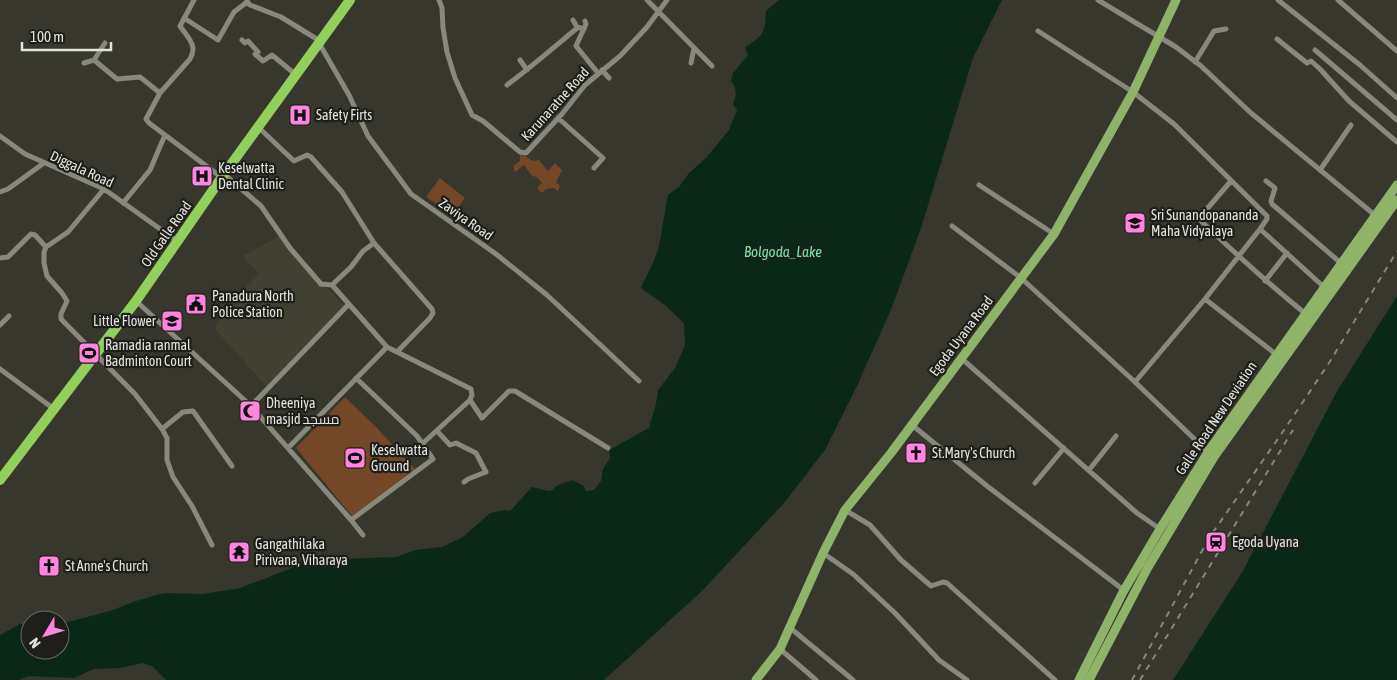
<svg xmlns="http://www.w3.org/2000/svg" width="1397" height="680" viewBox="0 0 1397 680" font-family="'Asap Condensed',Cairo,sans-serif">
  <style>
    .built { fill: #414132 }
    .green { fill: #744727 }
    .water { fill: #0a2818 }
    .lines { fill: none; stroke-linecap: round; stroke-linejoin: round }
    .street { stroke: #88887d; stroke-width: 5 }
    .primary { stroke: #8fb369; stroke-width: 9 }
    .highway { stroke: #93cf5c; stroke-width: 10 }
    .rail { stroke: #87877f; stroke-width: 2; stroke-dasharray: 6 6; stroke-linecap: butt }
    .labels { text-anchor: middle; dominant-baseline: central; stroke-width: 4.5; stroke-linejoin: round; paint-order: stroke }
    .street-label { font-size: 14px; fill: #e4e4de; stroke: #1e1e1a }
    .poi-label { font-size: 14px; fill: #e4e4de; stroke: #1e1e1a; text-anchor: start }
    .water-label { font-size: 15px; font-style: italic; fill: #6fe9a7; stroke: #1e1e1a }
  </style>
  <rect width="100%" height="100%" fill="#37372d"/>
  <path class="built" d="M280,236L320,285L330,290L344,306L266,386L214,328L230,304L259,274L243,256Z"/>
  <path class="green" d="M520,155L525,156L533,161L539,160L548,171L555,163L562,170L556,182L560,186L558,191L554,188L546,189L542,193L537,188L542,183L537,177L532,176L524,165L515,172L513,166L520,161Z
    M440,178L465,198L453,215L426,197Z
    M345,397L377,428L415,469L352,516L296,448Z"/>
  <path class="water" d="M779,0H1002L973,58L921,228L892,307L857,386L825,450L784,503L702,591L604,680H166L152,666L142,663L121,668L94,669L74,678L29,676L19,680H0V635L20,624H30V650H60V624L110,611L136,601L164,593L203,594L240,588L313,560L396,557L416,550L442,547L463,537L490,513L505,510L510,511L532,487L549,491L553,490L556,486L572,480L584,486L586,491L594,490L601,481L603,469L610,458L609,450L649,428L656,404L658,390L675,368L685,345L684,323L665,305L641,288L654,261L659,246L668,195L679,187L689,173L706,158L729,130L737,110L733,104C737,95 737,89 731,81L733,73L748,55L745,47C764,35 765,33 766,11Z
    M1397,296V680H1173L1243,571L1336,393Z"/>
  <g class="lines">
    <path class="street" d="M194,0L180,26C188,38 198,45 190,59L160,93L146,119L149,123L221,177
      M439,0L442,8L443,28L447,52L455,78L472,115L483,121L520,152L526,153L562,114L585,85L620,56L647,27L667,0
      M647,0L712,66
      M1098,0L1176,47L1201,66L1251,113L1376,216
      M1278,0L1360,65L1397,98
      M1338,0L1397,51
      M247,1L250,5L281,17L320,41
      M184,18L218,40L234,12L247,2
      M573,20L577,27
      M585,21L586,24L576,46L598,73
      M1038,31L1133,92L1174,124L1267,216V219L1260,229L1205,299L1135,382
      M1277,39L1307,63L1311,61L1320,69L1349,101L1397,142
      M242,40L245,43L248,41L258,52L255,54L263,61L272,55L295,74
      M319,43L349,95L368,136L411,194L496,254L547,295L639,381
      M1315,50L1397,120
      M94,60L105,43
      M520,60L527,70
      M1195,62L1214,31L1226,29
      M84,63L94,60L117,79L140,77L160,93
      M691,63L694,48
      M602,70L609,78
      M507,85C531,67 553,48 576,29L577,27L584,29
      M558,118L603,158L594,168
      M258,127L294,161L307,155L311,157L342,192L374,243L432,309L433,313L430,318L397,352
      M0,136L25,154L104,189L177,241
      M1320,170L1351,125
      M224,174L261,206L290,248L321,284L332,285L387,347L471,389L472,395L470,400L482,418L509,391H515L608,448
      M1231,181L1200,217L1201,221C1236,254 1268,284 1306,314
      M1266,181L1275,188L1271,201L1272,204L1342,264
      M979,185L1054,234
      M104,189L68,232L46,247L44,252V263L47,276L62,293L67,301L61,314V319L135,394L162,429L167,438V460L173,477L192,506L212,545
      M0,192L8,189L44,163
      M123,203L150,170L165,135
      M952,226L1021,278L1135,382L1210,454
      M1260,229L1325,288
      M0,258L8,257L31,234L35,235L46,247
      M1265,281L1287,253
      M332,285L351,267L363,251L374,243
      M1205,299L1277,355
      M136,301L251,406L351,520L363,535
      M0,325L9,316
      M961,358L1137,513L1160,529
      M0,369L54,409
      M251,406L349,304
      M912,425L987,486L1121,588L1123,592
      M162,429L183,412L193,411L232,466
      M437,431L450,445L456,443L476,453L486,472L468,479L464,482
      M422,444L470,400
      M288,448L387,347
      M1089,470L1116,436
      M1035,483L1064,448
      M845,510L870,525L901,560L931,586L943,582L947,583L1055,680
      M351,520L433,459L417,436L356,378
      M823,553L853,574L895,613L939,660L967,680
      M789,627L853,680
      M780,649L816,680"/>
    <path class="primary" d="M756,680L780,649L823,553L845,510L891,453L1054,234L1133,92L1176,0
      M1079,680L1123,592L1160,529L1212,446L1397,185
      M1089,680L1147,569L1214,457L1397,200"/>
    <path class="highway" d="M0,480L136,301L222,177L350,0"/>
    <path class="rail" d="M1132,680L1209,538L1282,433L1329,363L1397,251
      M1140,680L1293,430"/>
  </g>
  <defs>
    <g id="hospital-square" transform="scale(1.125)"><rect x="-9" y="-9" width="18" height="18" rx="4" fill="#ff85df" stroke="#1e1e1a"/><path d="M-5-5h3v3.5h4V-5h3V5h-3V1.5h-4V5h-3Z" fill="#111"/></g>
    <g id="school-square" transform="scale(1.125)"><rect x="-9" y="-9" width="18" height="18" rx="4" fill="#ff85df" stroke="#1e1e1a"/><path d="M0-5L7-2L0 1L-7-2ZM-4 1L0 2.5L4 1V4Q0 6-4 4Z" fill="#111"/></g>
    <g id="civic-square" transform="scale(1.125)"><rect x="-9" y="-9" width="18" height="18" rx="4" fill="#ff85df" stroke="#1e1e1a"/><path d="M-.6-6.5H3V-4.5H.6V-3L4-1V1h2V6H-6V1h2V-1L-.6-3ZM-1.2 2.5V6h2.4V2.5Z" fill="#111"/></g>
    <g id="stadium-square" transform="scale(1.125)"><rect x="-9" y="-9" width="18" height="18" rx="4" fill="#ff85df" stroke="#1e1e1a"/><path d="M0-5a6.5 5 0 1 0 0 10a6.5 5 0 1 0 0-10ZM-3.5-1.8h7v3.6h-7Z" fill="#111"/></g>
    <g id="mosque-square" transform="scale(1.125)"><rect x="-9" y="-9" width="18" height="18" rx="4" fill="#ff85df" stroke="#1e1e1a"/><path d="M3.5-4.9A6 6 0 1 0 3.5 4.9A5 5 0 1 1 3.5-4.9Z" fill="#111"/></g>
    <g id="church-square" transform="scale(1.125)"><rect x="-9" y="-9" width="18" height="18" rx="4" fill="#ff85df" stroke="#1e1e1a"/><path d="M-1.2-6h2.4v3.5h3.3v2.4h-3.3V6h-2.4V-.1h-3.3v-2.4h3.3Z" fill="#111"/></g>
    <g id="station-square" transform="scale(1.125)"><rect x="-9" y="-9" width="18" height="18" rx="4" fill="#ff85df" stroke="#1e1e1a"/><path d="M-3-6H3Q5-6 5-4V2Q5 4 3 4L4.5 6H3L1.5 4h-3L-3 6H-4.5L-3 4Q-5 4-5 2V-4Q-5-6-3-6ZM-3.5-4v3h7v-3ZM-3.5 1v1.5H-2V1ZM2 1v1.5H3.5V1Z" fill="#111"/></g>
    <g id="temple-square" transform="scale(1.125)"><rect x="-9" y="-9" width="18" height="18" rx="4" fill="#ff85df" stroke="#1e1e1a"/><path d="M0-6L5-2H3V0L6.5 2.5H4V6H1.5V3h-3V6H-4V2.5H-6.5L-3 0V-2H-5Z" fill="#111"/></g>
  </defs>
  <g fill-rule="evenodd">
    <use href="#hospital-square" x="300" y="115"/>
    <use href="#hospital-square" x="202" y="176"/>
    <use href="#school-square" x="1135" y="223"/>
    <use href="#civic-square" x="196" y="304"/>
    <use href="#school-square" x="172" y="321"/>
    <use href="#stadium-square" x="89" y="353"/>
    <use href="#mosque-square" x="250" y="411"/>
    <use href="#church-square" x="916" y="453"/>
    <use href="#stadium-square" x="355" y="458"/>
    <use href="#station-square" x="1216" y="542"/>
    <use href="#temple-square" x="239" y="552"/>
    <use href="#church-square" x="49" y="566"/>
  </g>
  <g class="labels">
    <g class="street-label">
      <text transform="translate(555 104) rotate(-48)">Karunaratne Road</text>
      <text transform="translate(82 169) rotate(25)">Diggala Road</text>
      <text transform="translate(466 219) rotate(35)">Zaviya Road</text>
      <text transform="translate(166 234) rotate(-55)">Old Galle Road</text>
      <text transform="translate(961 336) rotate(-53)">Egoda Uyana Road</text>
      <text transform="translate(1216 418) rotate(-56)">Galle Road New Deviation</text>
    </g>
    <g class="poi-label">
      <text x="316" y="115">Safety Firts</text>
      <text x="218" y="168">Keselwatta<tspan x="218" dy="16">Dental Clinic</tspan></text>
      <text x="1151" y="215">Sri Sunandopananda<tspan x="1151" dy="16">Maha Vidyalaya</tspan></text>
      <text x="212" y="296">Panadura North<tspan x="212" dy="16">Police Station</tspan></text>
      <text x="156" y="321" text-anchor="end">Little Flower</text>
      <text x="105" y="345">Ramadia ranmal<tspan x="105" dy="16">Badminton Court</tspan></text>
      <text x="266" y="403">Dheeniya<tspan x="266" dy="16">masjid مسجد</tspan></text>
      <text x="371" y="450">Keselwatta<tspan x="371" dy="16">Ground</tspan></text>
      <text x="932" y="453">St.Mary's Church</text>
      <text x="1232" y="542">Egoda Uyana</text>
      <text x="255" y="544">Gangathilaka<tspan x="255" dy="16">Pirivana, Viharaya</tspan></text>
      <text x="65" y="566">St Anne's Church</text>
    </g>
    <g class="water-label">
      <text x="783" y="251">Bolgoda_Lake</text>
    </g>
  </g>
  <g transform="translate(45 635) rotate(232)"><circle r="24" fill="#1e1e1a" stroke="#6d6d68"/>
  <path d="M0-4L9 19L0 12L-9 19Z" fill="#ff85df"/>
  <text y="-8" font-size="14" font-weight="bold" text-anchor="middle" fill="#e4e4de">N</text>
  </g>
  <path d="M22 42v8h89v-8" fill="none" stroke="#e4e4de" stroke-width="2.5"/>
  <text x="30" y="42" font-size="15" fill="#e4e4de" stroke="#1e1e1a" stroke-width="4" paint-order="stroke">100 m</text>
</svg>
